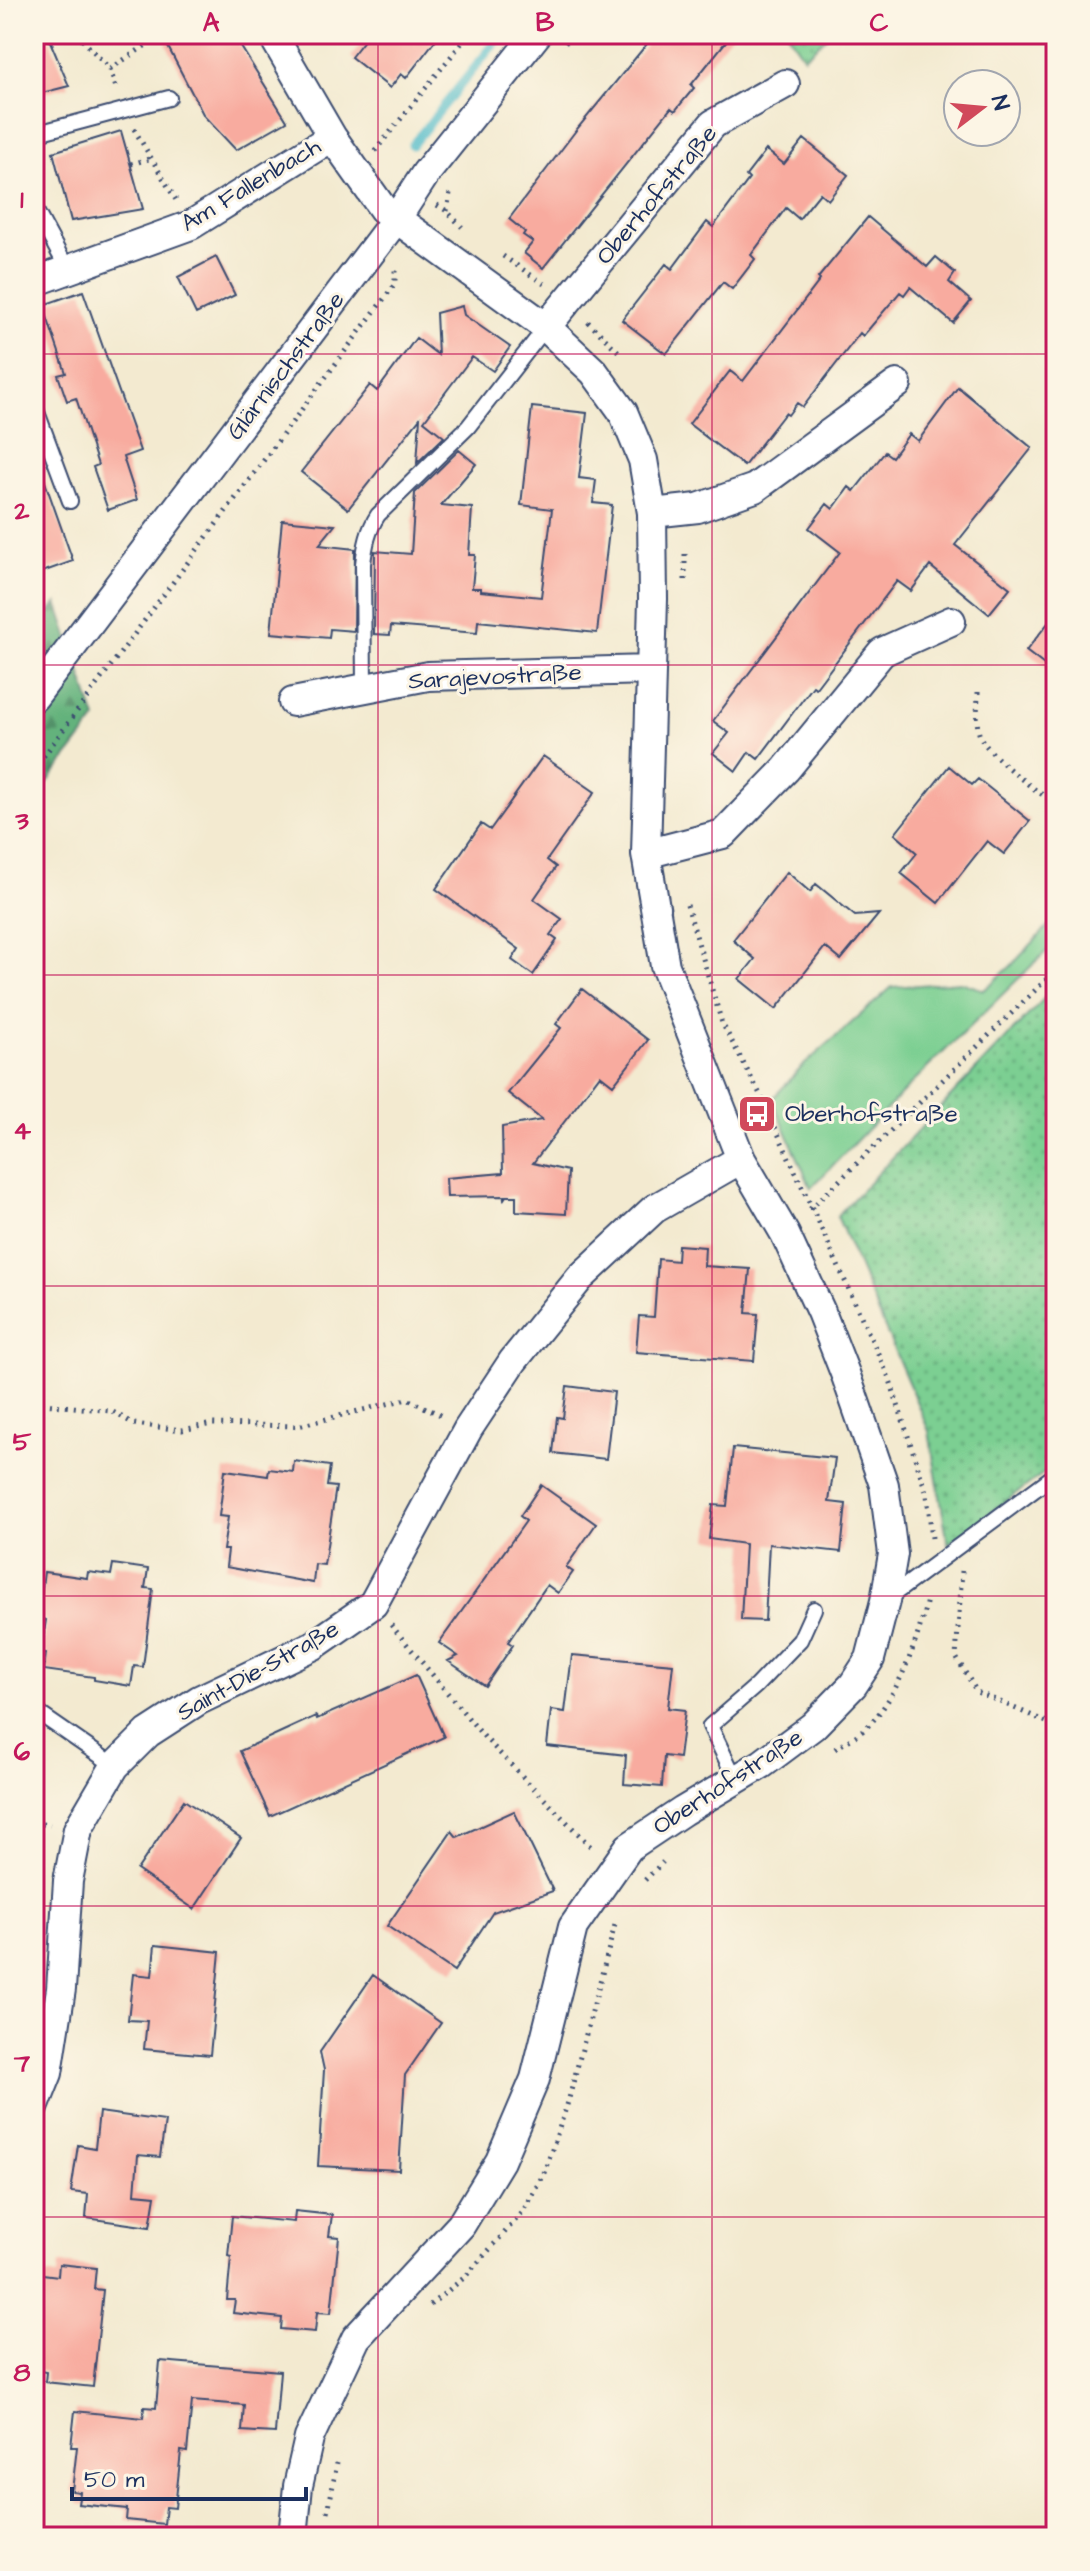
<svg xmlns="http://www.w3.org/2000/svg" width="1090" height="2571" viewBox="0 0 1090 2571" font-family="'Architects Daughter',sans-serif">
  <style>
    .grass { fill: url(#grass-dots); stroke: #4b7f78; stroke-width: 2 }
    .forest { fill: url(#forest-firs); stroke: #40706d; stroke-width: 2 }
    .green { fill: #7bcf92; stroke: #4b7f78; stroke-width: 2 }
    .lines { fill: none; stroke-linecap: round; stroke-linejoin: round }
    .stream { stroke: #4ebac9; stroke-width: 9 }
    .building { fill: #f8ab9f }
    .service-casing { stroke: #3b4b6f; stroke-width: 18 }
    .minor-casing { stroke: #3b4b6f; stroke-width: 32 }
    .path { stroke: #3b4b6f; stroke-width: 5; stroke-dasharray: 2 6; stroke-linecap: butt }
    .service { stroke: #fff; stroke-width: 14 }
    .minor { stroke: #fff; stroke-width: 28 }
    .grid { fill: none; stroke: #c2185b; stroke-width: 2; stroke-opacity: 0.55 }
    .labels { text-anchor: middle; dominant-baseline: central; stroke-width: 6; stroke-linejoin: round; paint-order: stroke }
    .street-label { font-size: 24px; fill: #1b2f5e; stroke: #fcf5e5 }
    .poi-label { font-size: 24px; fill: #1b2f5e; stroke: #fcf5e5; text-anchor: start }
    .neatline { fill: none; stroke: #c2185b; stroke-width: 3 }
    .grid-label { font-size: 26px; text-anchor: middle; font-weight: bold; fill: #c2185b }
  </style>
  <defs>
    <pattern id="grass-dots" width="8" height="8" patternUnits="userSpaceOnUse" patternTransform="scale(2)"><rect width="8" height="8" fill="#7bcf92"/><path d="M2 2h.1M6 6h.1" fill="none" stroke="#64a87a" stroke-width="1.8" stroke-linecap="round"/></pattern>
    <pattern id="forest-firs" width="22" height="20" patternUnits="userSpaceOnUse" patternTransform="scale(2)"><rect width="22" height="20" fill="#64b27c"/><path d="M5 1l3.5 6h-7zM16 11l3.5 6h-7z" fill="#529169"/></pattern>
  </defs>
  <rect width="100%" height="100%" fill="#fcf5e5"/>
  <filter id="ink" filterUnits="userSpaceOnUse"><feTurbulence type="fractalNoise" baseFrequency=".0125" numOctaves="2"/><feDisplacementMap in="SourceGraphic" scale="16" xChannelSelector="R" yChannelSelector="G"/><feConvolveMatrix kernelMatrix="1 2 1 2 8 2 1 2 1" color-interpolation-filters="sRGB"/></filter>
  <filter id="wash" filterUnits="userSpaceOnUse"><feTurbulence type="fractalNoise" baseFrequency=".006" numOctaves="4" result="noise"/><feDisplacementMap in="SourceGraphic" scale="32" xChannelSelector="R" yChannelSelector="G"/><feGaussianBlur stdDeviation="1.8" result="paint"/><feColorMatrix in="noise" values="0 0 0 0 0 0 0 0 0 0 0 0 0 0 0 0 0 1.4 0 .05"/><feComposite in="paint" operator="in"/></filter>
  <g filter="url(#wash)">
    <rect width="100%" height="100%" fill="#f3ead0"/>
    <path class="grass" d="M788,34H830L804,57Z
      M1056,986V1464L948,1544L929,1431L837,1216Z"/>
    <path class="forest" d="M57,603L96,719L34,800V629Z"/>
    <path class="green" d="M1056,918V942L913,1082L811,1188L772,1099L804,1065L892,987L961,982L984,990L1011,966Z"/>
    <g class="lines">
      <path class="stream" d="M412,145L502,34"/>
    </g>
    <g id="blocks">
      <path class="building" d="M34,34H47L69,86L34,95Z
        M180,34H233L287,121L236,150L204,116L166,43Z
        M369,34H440L406,78L401,74L390,88L351,57Z
        M655,34H732L691,85L694,88L675,111L671,108L543,268L524,253L533,242L523,235L525,232L509,219L577,129Z
        M121,131L143,209L71,221L53,152Z
        M804,139L848,175L828,200L820,193L799,219L786,208L751,255L755,259L732,289L723,282L666,354L622,320L666,264L672,269L707,222L713,227L749,179L746,176L766,150L784,164Z
        M868,217L927,267L936,257L955,273L949,282L971,301L953,323L910,287L904,295L900,292L863,336L860,333L803,407L797,403L788,415L785,413L744,466L689,424L730,371L743,381L820,280L818,278Z
        M216,257L235,295L196,314L178,277Z
        M83,291L140,451L123,457L137,500L108,510L93,467L98,465L76,398L67,401L58,375L66,373L43,305Z
        M462,306L464,315L510,347L493,371L472,357L424,421L444,437L417,463L420,418L348,509L301,472L370,385L377,391L416,338L438,355L436,313Z
        M958,387L1032,448L955,545L1010,588L989,614L930,566L911,591L897,581L816,688L813,686L758,759L749,752L736,771L713,753L729,733L713,721L840,552L809,528L827,504L833,509L849,487L854,491L885,452L892,457L909,434L918,441Z
        M532,407L587,413L579,478L596,480L593,503L612,505L597,633L478,621L477,633L391,626L390,635L374,634L375,551L411,554L415,493L459,450L476,464L441,505L472,508L469,555H475L472,588H481V591L541,597L552,509L521,505Z
        M34,462H38L73,561L34,575Z
        M282,520L335,525L319,545L355,549L354,631L330,629L329,638L271,633Z
        M1056,613V674L1026,651Z
        M543,756L595,792L547,860L556,867L534,899L562,919L550,935L557,940L533,975L512,960L519,949L436,889L481,824L490,830Z
        M949,766L972,785L978,779L1030,821L1004,854L987,841L938,903L901,873L917,853L895,834Z
        M787,872L810,892L816,884L855,916L879,914L841,960L825,947L776,1009L739,979L755,959L733,940Z
        M582,989L648,1040L613,1085L600,1075L533,1163L568,1171L566,1214L516,1211V1196H506L504,1199V1196L447,1197L446,1178L503,1173L502,1127L542,1120L508,1093L561,1028L556,1024Z
        M678,1245L705,1247L704,1266L750,1269L746,1313L758,1314L754,1361L636,1352L639,1316L654,1317L658,1259L677,1261Z
        M567,1386L614,1392L606,1459L553,1453L557,1417L563,1418Z
        M733,1448L835,1458L829,1502L846,1504L841,1552L769,1544L765,1621L741,1620L745,1544L709,1539L713,1505L727,1506Z
        M294,1461L330,1466L327,1486L336,1487L324,1565L315,1564L313,1583L226,1567L228,1550H223L228,1517L219,1516L225,1470L268,1476L269,1469L293,1472Z
        M541,1485L596,1524L566,1567L573,1572L558,1593L547,1585L508,1642L513,1645L485,1686L448,1661L458,1656L439,1643L526,1521L520,1516Z
        M113,1564L148,1569L145,1588L153,1589L143,1667L134,1666L131,1686L94,1680V1677L44,1670L46,1653L41,1652L46,1620L38,1618L44,1572L87,1578L88,1572L111,1575Z
        M572,1655L673,1664L668,1708L685,1710L679,1758L664,1756L662,1787L624,1784L626,1755L547,1746L551,1710L565,1712Z
        M416,1675L444,1737L270,1816L240,1751L316,1716L317,1719Z
        M184,1800L241,1838L194,1909L137,1870Z
        M514,1811L553,1891L493,1912L454,1971L387,1926L452,1831L457,1837Z
        M155,1945L220,1952L210,2055L144,2049L147,2021L128,2020L133,1974L152,1976Z
        M373,1975L441,2023L405,2075L399,2170L318,2166L324,2070L320,2052Z
        M99,2112L165,2121L160,2157L138,2155L135,2194L155,2196L150,2227L86,2218L88,2194L71,2192L78,2145L95,2148Z
        M295,2211L332,2215L329,2236L339,2237L331,2313L317,2312L315,2332L281,2329L282,2318L233,2313L235,2300H227L231,2257L228,2256L232,2216L294,2222Z
        M59,2264L96,2268L94,2289L103,2290L93,2387L45,2382L46,2372L34,2370V2273L58,2276Z
        M160,2361L280,2371L275,2433L242,2431L244,2405L192,2401L187,2452L181,2451L175,2508L166,2507L164,2524L126,2520L127,2509L78,2504L80,2492L72,2491L77,2447H71L75,2411L143,2418L144,2407L156,2408Z"/>
    </g>
  </g>
  <g filter="url(#ink)">
    <use href="#blocks" fill-opacity="0" stroke="#3b4b6f" stroke-width="2"/>
    <g class="lines">
      <g class="service-casing">
        <path id="service" d="M34,134L169,98
          M34,207L68,270
          M34,404L70,501
          M364,688L363,564C365,546 368,530 378,515L468,427L546,327
          M886,1600L1056,1474
          M34,1710L115,1766
          M736,1780L710,1726L756,1686L800,1640L814,1609"/>
      </g>
      <g class="minor-casing">
        <path id="minor" d="M272,34L332,137L383,209L546,327L594,372L623,412L643,460L652,513L653,599L646,854L665,966L741,1159L785,1234L821,1312L846,1376L884,1485L893,1554L885,1601L870,1659L853,1685L813,1726L762,1764L683,1811L629,1847L573,1927L535,2079L500,2161L461,2225L356,2338L309,2438L298,2486L293,2537
          M34,282L191,225L332,137
          M546,327L713,124L785,84
          M652,513L698,508L755,488L897,384
          M34,697L396,219L426,173L537,34
          M293,702L428,676L650,670
          M646,854L723,834L786,769L882,652L951,621
          M34,2108L48,2073L61,1989L68,1881L78,1829L115,1766L148,1733L199,1700L314,1645L373,1604L468,1429L513,1361L580,1278L654,1209L741,1159"/>
      </g>
      <path class="path" d="M77,34L110,69L117,91
        M51,43L67,34
        M565,43L573,34
        M110,69L163,34
        M134,129L176,200
        M375,151L469,34
        M131,164L152,158
        M437,205L447,211L462,227
        M447,211L450,193
        M503,256L544,284
        M588,322L621,354
        M685,554V584
        M978,692C978,705 975,724 980,736C987,754 1038,794 1056,803
        M34,769L395,284V268
        M687,905L722,1023L761,1096L890,1380L927,1495L932,1538
        M810,1209L1056,970
        M34,1403L111,1411L134,1424L182,1430L212,1424L298,1426L407,1399L445,1417
        M962,1571L956,1657L977,1692L1056,1726
        M391,1625L485,1738L593,1849
        M835,1749C845,1742 857,1736 866,1728C898,1697 918,1642 927,1599
        M34,1823L50,1825
        M645,1880L663,1862
        M430,2305L465,2277L522,2213L544,2173L568,2102L616,1921
        M328,2512L337,2463"/>
      <use href="#service" class="service"/>
      <use href="#minor" class="minor"/>
    </g>
  </g>
  <path class="grid" d="M378,34V2537M712,34V2537M34,354H1056M34,665H1056M34,975H1056M34,1286H1056M34,1596H1056M34,1906H1056M34,2217H1056"/>
  <defs>
    <g id="bus-square" transform="scale(2)"><rect x="-9" y="-9" width="18" height="18" rx="4" fill="#d1495b" stroke="#fcf5e5"/><path d="M-5-6H5V4H4V6H2V4H-2V6H-4V4H-5ZM-3.5-4V0h7V-4ZM-3.5 1.2v1.5H-2V1.2ZM2 1.2v1.5H3.5V1.2Z" fill="#fff"/></g>
  </defs>
  <g fill-rule="evenodd">
    <use href="#bus-square" x="757" y="1114"/>
  </g>
  <g class="labels">
    <g class="street-label">
      <text transform="translate(251 185) rotate(-31)">Am Fallenbach</text>
      <text transform="translate(657 195) rotate(-50)">Oberhofstraße</text>
      <text transform="translate(286 366) rotate(-53)">Glärnischstraße</text>
      <text transform="translate(495 677) rotate(-3)">Sarajevostraße</text>
      <text transform="translate(258 1671) rotate(-29)">Saint-Die-Straße</text>
      <text transform="translate(728 1782) rotate(-33)">Oberhofstraße</text>
    </g>
    <g class="poi-label">
      <text x="785" y="1114">Oberhofstraße</text>
    </g>
  </g>
  <rect width="1090" height="2571" fill="none" stroke="#fcf5e5" stroke-width="88"/>
  <g transform="translate(982 108) rotate(74)"><circle r="38" fill="#fcf5e5" stroke="#a2a6af" stroke-width="2"/>
  <path d="M0-6L14 30L0 20L-14 30Z" fill="#d1495b"/>
  <text y="-12" font-size="22" font-weight="bold" text-anchor="middle" fill="#1b2f5e">N</text>
  </g>
  <path d="M72 2487v12h234v-12" fill="none" stroke="#1b2f5e" stroke-width="4"/>
  <text x="84" y="2487" font-size="24" fill="#1b2f5e" stroke="#fcf5e5" stroke-width="6" paint-order="stroke">50 m</text>
  <rect x="44" y="44" width="1002" height="2483" class="neatline"/>
  <g class="grid-label">
    <text x="211" y="31">A</text>
    <text x="545" y="31">B</text>
    <text x="879" y="31">C</text>
    <text x="22" y="208">1</text>
    <text x="22" y="519">2</text>
    <text x="22" y="829">3</text>
    <text x="22" y="1139">4</text>
    <text x="22" y="1450">5</text>
    <text x="22" y="1760">6</text>
    <text x="22" y="2071">7</text>
    <text x="22" y="2381">8</text>
  </g>
</svg>
